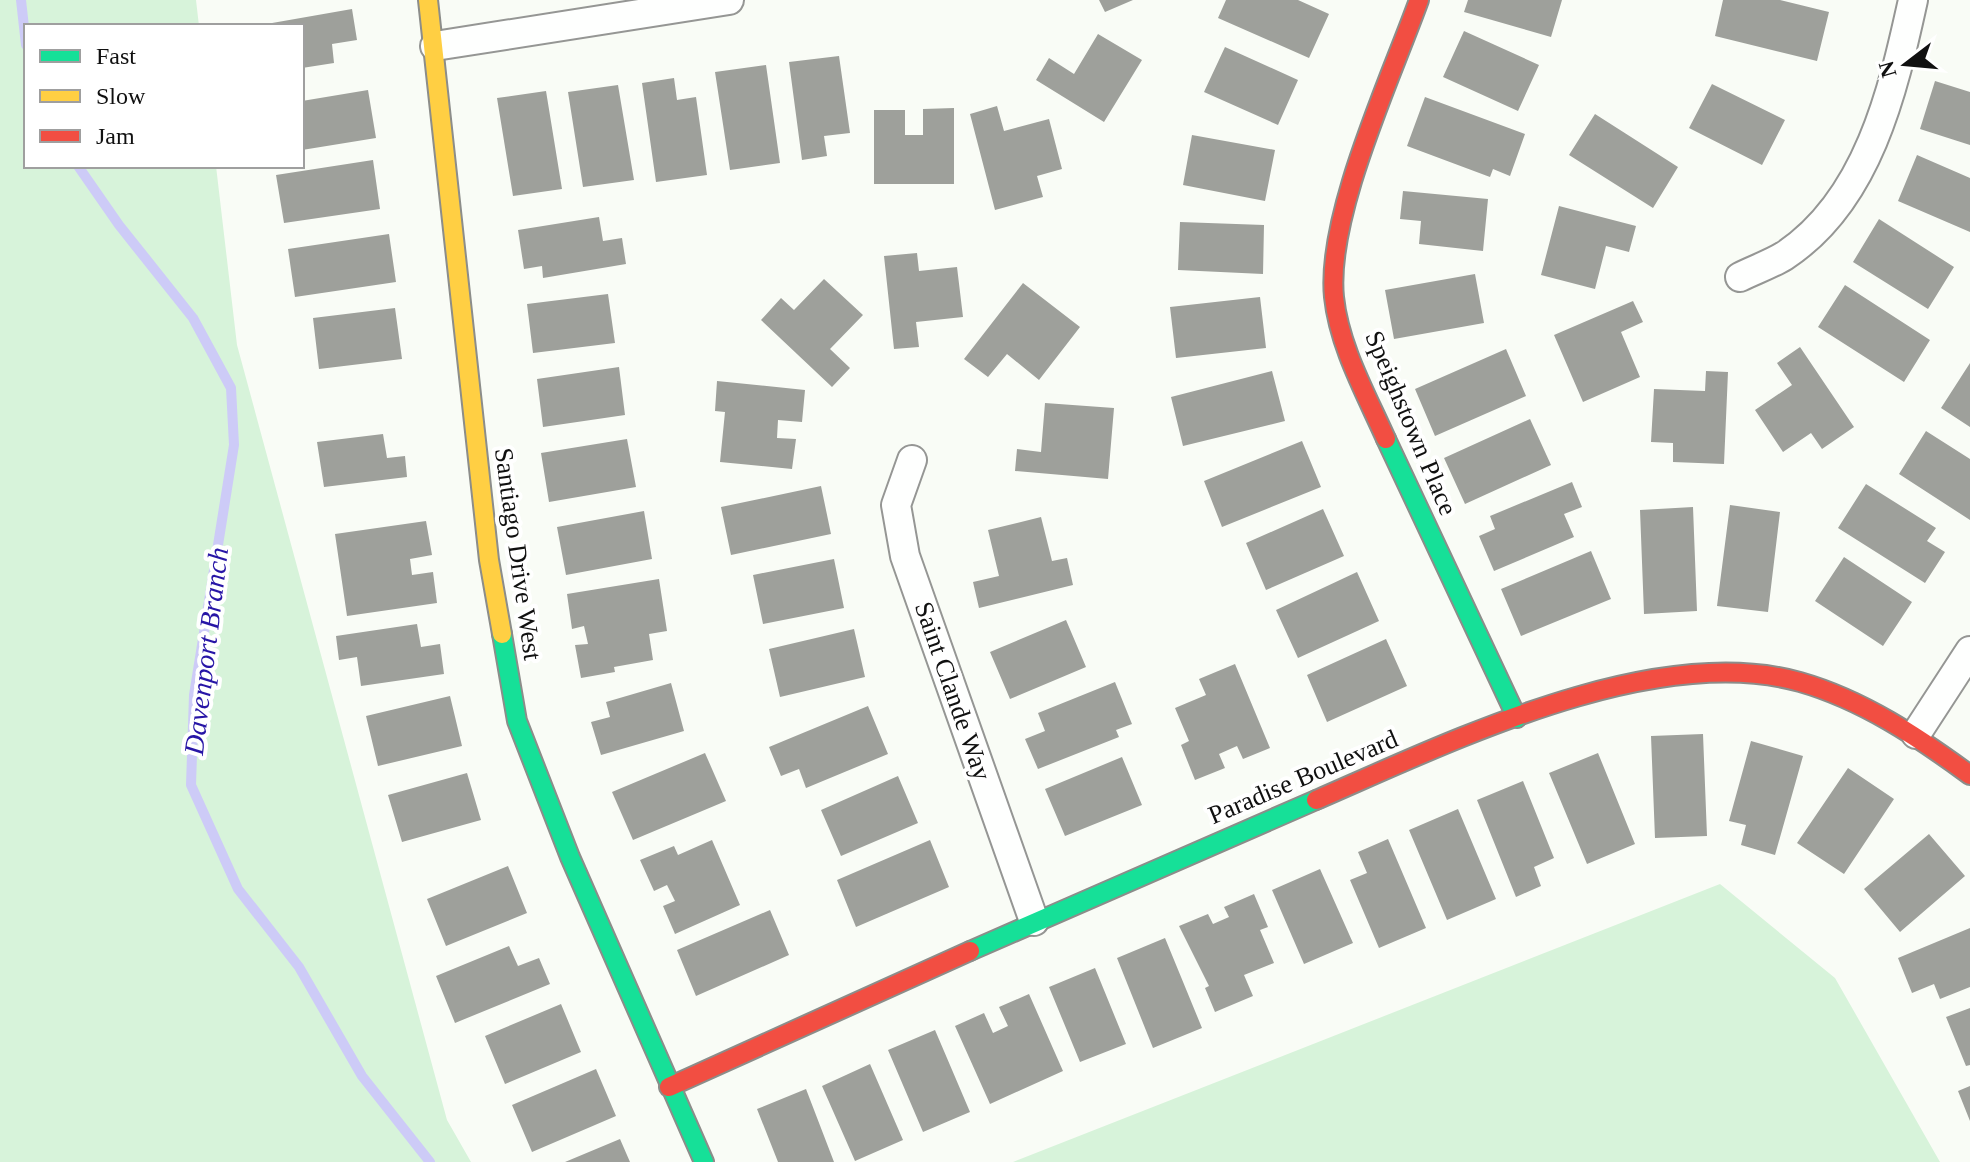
<svg xmlns="http://www.w3.org/2000/svg" width="1970" height="1162" viewBox="0 0 1970 1162" font-family="'Times New Roman',serif">
  <style>
    .green { fill: #d7f3da }
    .lines { fill: none; stroke-linecap: round; stroke-linejoin: round }
    .stream { stroke: #cdcbf7; stroke-width: 10 }
    .building { fill: #9ea09b }
    .street-casing { stroke: #959694; stroke-width: 32 }
    .fast-casing { stroke: #8c8d8a; stroke-width: 22 }
    .slow-casing { stroke: #8c8d8a; stroke-width: 22 }
    .jam-casing { stroke: #8c8d8a; stroke-width: 22 }
    .street { stroke: #fefffe; stroke-width: 28 }
    .fast { stroke: #16e098; stroke-width: 18 }
    .slow { stroke: #ffcf43; stroke-width: 18 }
    .jam { stroke: #f24e42; stroke-width: 18 }
    .labels { text-anchor: middle; dominant-baseline: central; stroke-width: 8; stroke-linejoin: round; paint-order: stroke }
    .street-label { font-size: 26px; fill: #101010; stroke: #fff }
    .water-label { font-size: 28px; font-style: italic; fill: #2715a6; stroke: #fff }
  </style>
  <rect width="100%" height="100%" fill="#f9fcf6"/>
  <path class="green" d="M0,0H196L199,26H26V166H216L237,345L447,1120L471,1162H0Z
    M1720,884L1835,978L1940,1162H1013Z"/>
  <g class="lines">
    <path class="stream" d="M21,0L26,45
      M78,166L119,225L193,318L231,388L234,445L194,695L191,785L238,889L299,967L362,1076L430,1162"/>
  </g>
  <path class="building" d="M1099,0H1133L1105,12Z
    M1226,0H1298L1329,14L1309,58L1218,18Z
    M1468,0H1562L1551,37L1464,12Z
    M1723,0H1780L1829,12L1817,61L1715,36Z
    M352,9L357,40L332,44L334,63L302,68V26H255Z
    M1464,31L1539,65L1518,111L1443,77Z
    M1098,34L1142,60L1104,122L1036,80L1049,58L1074,74Z
    M1225,47L1298,80L1278,125L1204,92Z
    M839,56L850,133L824,136L827,156L802,160L789,62Z
    M766,65L780,163L730,170L715,72Z
    M674,78L677,100L696,97L707,175L656,182L642,83Z
    M1935,81L1970,92V145L1920,129Z
    M1712,84L1785,120L1762,165L1689,128Z
    M618,85L634,180L583,187L568,92Z
    M368,90L376,138L302,150V101Z
    M546,91L562,189L513,196L497,98Z
    M1425,97L1525,134L1510,176L1493,169L1490,177L1407,146Z
    M997,106L1004,131L1049,119L1062,169L1037,176L1043,197L995,210L970,114Z
    M954,108V184H874V110H905V135H923V109Z
    M1595,114L1678,167L1653,208L1569,155Z
    M1192,135L1275,150L1265,201L1183,185Z
    M1917,155L1970,178V232L1898,201Z
    M373,160L380,209L284,223L276,175Z
    M1403,191L1488,199L1483,251L1419,244L1421,221L1400,219Z
    M1559,206L1636,226L1629,252L1606,246L1595,289L1541,275Z
    M599,217L603,241L622,238L626,264L543,278L542,266L524,269L518,230Z
    M1879,219L1954,267L1928,309L1853,262Z
    M1180,222L1264,225L1263,274L1178,270Z
    M389,234L396,282L295,297L288,249Z
    M917,253L919,271L957,267L963,317L916,322L919,347L894,349L884,256Z
    M1475,274L1484,323L1394,339L1385,290Z
    M824,279L863,315L830,349L850,368L832,387L761,320L781,298L794,310Z
    M1023,283L1080,327L1039,380L1007,354L988,377L964,359Z
    M1845,285L1930,340L1904,382L1818,327Z
    M608,294L615,343L533,353L527,304Z
    M1260,297L1266,348L1176,358L1170,307Z
    M1633,301L1643,322L1621,332L1640,377L1583,402L1554,335Z
    M395,308L402,359L319,369L313,318Z
    M1800,347L1854,427L1822,449L1811,433L1783,452L1755,410L1792,385L1777,363Z
    M1506,349L1526,396L1435,436L1415,389Z
    M1970,363V427L1941,408Z
    M619,367L625,415L543,427L537,379Z
    M1272,371L1285,421L1183,446L1171,397Z
    M1706,371L1728,372L1724,464L1673,462V443L1651,442L1654,389L1705,391Z
    M717,381L805,390L802,422L778,420L777,438L796,439L792,469L720,462L725,412L715,411Z
    M1045,403L1114,408L1108,479L1015,471L1017,449L1041,452Z
    M1530,419L1551,465L1465,504L1444,458Z
    M1926,431L1970,459V520L1899,474Z
    M383,434L387,458L405,456L407,477L324,487L317,442Z
    M627,439L636,487L549,502L541,453Z
    M1302,441L1321,487L1222,527L1204,481Z
    M1572,482L1582,507L1564,514L1574,537L1494,571L1479,536L1495,529L1490,516Z
    M1866,484L1936,528L1927,541L1945,552L1925,583L1838,528Z
    M821,486L831,534L731,555L721,507Z
    M1730,505L1780,512L1768,612L1717,606Z
    M1693,507L1697,611L1644,614L1640,510Z
    M1323,509L1344,556L1266,590L1246,543Z
    M644,511L652,559L566,575L557,527Z
    M1041,517L1052,561L1067,558L1073,585L979,608L973,582L999,576L988,530Z
    M426,521L432,555L410,559L412,575L433,572L437,603L347,616L335,534Z
    M1591,551L1611,599L1521,636L1501,589Z
    M1844,557L1912,602L1883,646L1815,601Z
    M834,559L844,608L763,624L753,575Z
    M1357,572L1379,621L1298,658L1276,610Z
    M659,579L667,631L649,634L653,660L614,667L615,672L581,678L575,645L588,644L584,626L572,629L567,594Z
    M1066,620L1086,667L1010,699L990,652Z
    M417,624L421,647L440,644L444,674L361,686L357,657L339,660L336,636Z
    M854,629L865,677L780,697L769,649Z
    M1386,639L1407,686L1327,722L1307,675Z
    M1235,664L1270,748L1243,759L1237,746L1219,754L1225,768L1195,780L1181,745L1189,741L1175,708L1206,695L1199,679Z
    M1115,682L1132,724L1116,730L1119,737L1038,769L1025,739L1045,731L1038,713Z
    M671,683L684,731L601,755L591,722L610,717L606,702Z
    M450,696L462,746L378,766L366,716Z
    M868,706L888,754L806,788L799,769L781,776L769,747Z
    M1703,734L1707,836L1655,838L1651,736Z
    M1751,741L1803,756L1775,855L1741,845L1746,825L1729,821Z
    M705,753L726,801L633,840L612,792Z
    M1598,753L1635,844L1587,864L1549,773Z
    M1122,757L1142,805L1065,836L1045,789Z
    M1848,768L1894,799L1844,874L1797,843Z
    M467,773L481,820L402,842L388,795Z
    M898,776L918,823L841,856L821,810Z
    M1523,781L1554,858L1534,867L1541,886L1516,897L1477,800Z
    M1458,809L1496,899L1447,920L1409,830Z
    M1929,834L1965,876L1900,932L1864,889Z
    M1388,839L1426,928L1379,948L1350,880L1367,873L1358,852Z
    M712,840L740,905L675,934L663,906L675,901L667,885L654,891L640,860L674,846L678,855Z
    M930,840L949,887L856,927L837,880Z
    M508,866L527,913L446,946L427,899Z
    M1320,869L1353,943L1304,964L1272,890Z
    M1254,894L1268,927L1260,930L1274,963L1244,975L1253,996L1215,1012L1205,988L1209,986L1179,926L1208,914L1213,924L1229,917L1224,907Z
    M770,910L789,955L696,996L677,950Z
    M1970,928V987L1940,999L1934,984L1912,993L1898,958Z
    M1165,938L1202,1028L1153,1048L1117,958Z
    M509,946L518,966L539,958L550,984L455,1023L436,976Z
    M1095,968L1126,1044L1080,1062L1049,987Z
    M1029,994L1063,1071L990,1104L955,1026L984,1013L993,1033L1008,1026L999,1007Z
    M561,1004L581,1052L505,1084L485,1036Z
    M1970,1008V1065L1966,1066L1946,1017Z
    M935,1030L970,1112L923,1132L888,1050Z
    M870,1064L903,1140L855,1161L822,1086Z
    M596,1069L616,1116L532,1152L512,1105Z
    M1970,1086V1121L1958,1091Z
    M806,1089L834,1162H778L757,1109Z
    M620,1139L630,1162H565Z"/>
  <g class="lines">
    <g class="street-casing">
      <path id="street" d="M435,46L729,0
        M1740,277C1754,270 1771,264 1784,256C1868,201 1893,91 1913,0
        M912,460L896,505L905,556L1034,921
        M1916,734L1970,651"/>
    </g>
    <g class="fast-casing">
      <path id="fast" d="M1386,439L1517,718
        M502,634L517,721L570,857L704,1162
        M970,951L1316,800"/>
    </g>
    <g class="slow-casing">
      <path id="slow" d="M428,0L489,560L502,634"/>
    </g>
    <g class="jam-casing">
      <path id="jam" d="M1386,439C1366,394 1339,346 1334,297C1326,216 1391,78 1419,0
        M1316,800C1450,742 1654,641 1800,682C1863,700 1918,737 1970,775
        M669,1087L970,951"/>
    </g>
    <use href="#street" class="street"/>
    <use href="#fast" class="fast"/>
    <use href="#slow" class="slow"/>
    <use href="#jam" class="jam"/>
  </g>
  <g class="labels">
    <g class="street-label">
      <text transform="translate(1411 423) rotate(67)">Speighstown Place</text>
      <text transform="translate(518 554) rotate(82)">Santiago Drive West</text>
      <text transform="translate(953 691) rotate(71)">Saint Clande Way</text>
      <text transform="translate(1303 777) rotate(-23)">Paradise Boulevard</text>
    </g>
    <g class="water-label">
      <text transform="translate(206 651) rotate(-83)">Davenport Branch</text>
    </g>
  </g>
  <rect x="24" y="24" width="280" height="144" fill="#ffffff" stroke="#9f9f9f" stroke-width="2"/>
  <rect x="40" y="50" width="40" height="12" fill="#16e098" stroke="#9f9f9f" stroke-width="2"/>
  <text x="96" y="64" font-size="24" fill="#101010">Fast</text>
  <rect x="40" y="90" width="40" height="12" fill="#ffcf43" stroke="#9f9f9f" stroke-width="2"/>
  <text x="96" y="104" font-size="24" fill="#101010">Slow</text>
  <rect x="40" y="130" width="40" height="12" fill="#f24e42" stroke="#9f9f9f" stroke-width="2"/>
  <text x="96" y="144" font-size="24" fill="#101010">Jam</text>
  <g transform="translate(1906 64) rotate(254)" stroke="#ffffff" stroke-width="6" paint-order="stroke">
  <path d="M0-6L14 30L0 20L-14 30Z" fill="#101010"/>
  <text y="-12" font-size="22" font-weight="bold" text-anchor="middle" fill="#101010">N</text>
  </g>
</svg>
